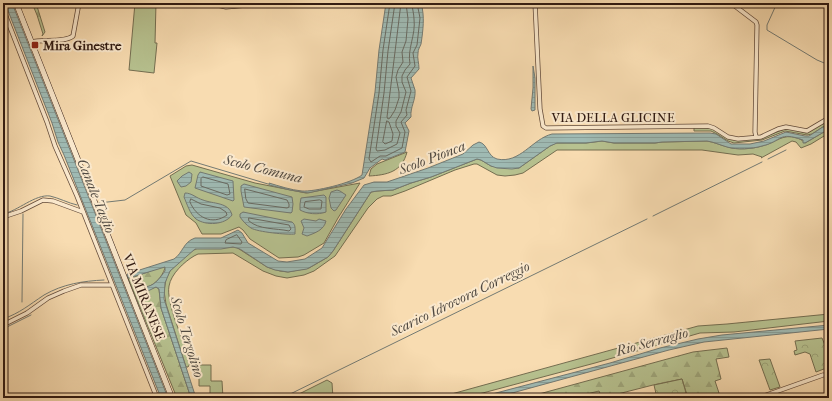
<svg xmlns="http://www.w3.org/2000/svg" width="832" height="401" viewBox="0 0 832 401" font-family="'IM FELL French Canon',serif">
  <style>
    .green { fill: #b7c290; stroke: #746e51 }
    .forest { fill: url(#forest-firs); stroke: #746e51 }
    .park { fill: url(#park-crowns); stroke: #746e51 }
    .water { fill: url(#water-rules); stroke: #737a73 }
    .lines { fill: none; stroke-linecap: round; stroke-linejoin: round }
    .shore { stroke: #686a62; stroke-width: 1 }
    .stream { stroke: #737a73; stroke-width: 1 }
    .minor-casing { stroke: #624a3a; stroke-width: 5 }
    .secondary-casing { stroke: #301a12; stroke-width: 6 }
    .minor { stroke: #fae8cc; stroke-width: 3.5 }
    .secondary { stroke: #fae8cc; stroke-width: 5 }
    .poi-dot { fill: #8f2418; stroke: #fae8cc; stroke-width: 1.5 }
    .labels { text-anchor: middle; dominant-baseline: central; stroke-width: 4; stroke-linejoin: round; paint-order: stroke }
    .poi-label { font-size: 13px; font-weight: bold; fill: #301a12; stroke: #fae8cc; text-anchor: start }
    .street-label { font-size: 13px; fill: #301a12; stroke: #fae8cc }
    .water-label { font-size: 14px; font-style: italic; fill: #514a42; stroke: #fae8cc }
  </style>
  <defs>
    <pattern id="forest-firs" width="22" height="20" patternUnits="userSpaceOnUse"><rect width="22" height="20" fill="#b7c290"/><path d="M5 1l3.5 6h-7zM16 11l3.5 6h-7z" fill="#9ea67b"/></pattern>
    <pattern id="park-crowns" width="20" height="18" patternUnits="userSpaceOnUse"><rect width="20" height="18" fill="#b7c290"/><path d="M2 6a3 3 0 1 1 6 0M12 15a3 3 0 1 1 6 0" fill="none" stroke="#9ea67b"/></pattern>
    <pattern id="water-rules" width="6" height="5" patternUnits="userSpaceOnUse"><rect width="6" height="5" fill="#9fbab3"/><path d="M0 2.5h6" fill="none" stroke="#899f99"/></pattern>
  </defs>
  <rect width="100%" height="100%" fill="#f8dcb1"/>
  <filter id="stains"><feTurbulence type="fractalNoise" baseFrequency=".005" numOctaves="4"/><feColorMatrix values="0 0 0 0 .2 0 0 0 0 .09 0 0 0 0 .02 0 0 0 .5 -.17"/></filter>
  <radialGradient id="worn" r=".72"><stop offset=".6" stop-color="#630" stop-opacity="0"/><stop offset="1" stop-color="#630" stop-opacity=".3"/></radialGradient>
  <path class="green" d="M135,3H156L155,43H157L154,73L129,70Z
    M829,119V123L812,134L807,135L785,131L762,140L734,143L728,141L717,134L711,131H694V127L712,128L728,138L737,140L758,139L785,129H791L806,133Z
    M829,129V133L811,144L801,148L796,142L792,141L761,158L762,157L753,154L738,155L702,150H557L523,173L515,175L505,176L497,175L477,164H474L455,170L405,191L391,196H383L377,199L368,208L335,256L314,271L304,275L287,278L276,276L263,271L233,253L198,254L194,256C184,262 171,274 169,286C166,302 182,338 188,354L191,362L188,367H186L166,304L164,291L166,279L170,271L190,252L198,248L236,247L267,267L280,271L288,272L309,268L328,257L333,251L371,192L377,191L393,190L411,183L431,177L477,159L481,160L491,166L519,168L550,146L556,143H586L602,141L614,143H655L662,142L707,141C714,142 720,145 728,147C737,150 752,149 762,146C776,143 782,133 797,138C800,139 802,140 805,143Z
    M407,152C402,172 387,175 369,176L371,169L377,164Z
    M192,165L255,183L306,193L360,183L338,218L324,243L304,255L298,257L279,258L250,239L243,230L239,227L221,234H202L196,223L186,215L170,176L186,166Z
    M829,314V321L734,332L700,333L595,363L464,398H437L698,326L727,324Z
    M199,365H211V381H222L223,398H210V386H199Z
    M327,380L332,383L333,398H291Z
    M599,390L601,398H570Z"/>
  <path class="forest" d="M32,3H36L45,32L42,36L43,34L37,15Z
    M161,267H165V268C162,277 155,285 145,288L143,291L156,287L159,289L161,308L191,398H177L128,278L134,277Z
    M727,348L729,357L716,359L721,379L715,381L719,393L706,398H688L682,379L653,385L602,398L599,391L570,398H540L539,394L693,352Z"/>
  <path class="park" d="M822,338L829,355V367L816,372L810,354L805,352L795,355L794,351L797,350L795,341Z
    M770,359L780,387L770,390L759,360Z
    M682,379L686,393L669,398H657L654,385Z"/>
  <path class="water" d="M5,3H12L168,398H161L64,155L58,142L52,123Z
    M386,3H421C425,16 423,31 421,44C420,47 418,49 418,53C417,58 419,63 419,69L411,78C412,82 414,86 415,90C416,100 410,107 411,117L405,123L409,131L405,152L385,160L382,159L370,168L364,178L352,183L308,193L290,190L269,185V183C279,186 291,190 302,191C314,192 352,183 362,175L375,92L379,50Z
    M533,66L535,78V110L532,111L531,109L533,88Z
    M829,123V129L805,143H803V140C778,131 783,141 762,146C752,149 737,150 727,147C720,145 714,142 707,141L662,142L655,143H614L602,141L586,143H557L550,146L519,168L512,169L497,168L491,166L481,160L477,159L431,177L411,183L393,190L377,191L371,192L333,251L328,257L307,269L288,272L275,270L267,267L240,249L233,247L221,249H195L170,271L165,283L164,299L196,398H191L161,308L159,289L156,287L148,291L142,290L143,287C154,287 159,279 165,271V267L132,277L128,278L127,274L174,259C183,253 183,242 195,238H221L238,230L242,233L248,243L278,261L287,262L305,259L322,248L346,209L364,185L374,182H387L428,168L463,154L473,145L479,142C488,144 487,156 497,159C520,164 532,139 552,134L710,133L716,134L731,144H750L764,141L786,132L805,136H809Z
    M189,172L192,174L191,182L186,186L181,187L177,181L182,176Z
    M200,172L233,181L234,200L233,201L195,188L198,175Z
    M244,184L292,197L293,204L292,212L291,213L244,207L241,191V186Z
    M337,190L340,191L346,195L336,210L334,211L331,208L329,198L331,192Z
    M185,193C192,193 196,198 203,200C213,204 229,202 232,215C225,225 206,226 196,219C190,214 187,204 184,197Z
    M324,195L326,197V212C318,215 307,214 300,210V204L301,198Z
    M243,212L292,222C296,225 295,229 295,234C288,235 257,232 251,228C246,225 243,221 240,217V214Z
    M304,219L316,221L319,219L326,221C324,230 315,233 307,236L302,234L304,228L301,221Z
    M829,325V329L704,342L669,350L494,398H477L610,363L660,348L698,339L722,335Z"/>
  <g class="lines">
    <path class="shore" d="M390,3L383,50L379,93L369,159L371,162L380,156H386L402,148L405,132L401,122L407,115L406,110L411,91L407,77L415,66L413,53L417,45L420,18L417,3
      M395,3L388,51L384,93L376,149L377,151L385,150L397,144L400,133L396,126V121L401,112L406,92L402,82V76L405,70L410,64C407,49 416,35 414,19C414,14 412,8 412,3
      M401,3L387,117L388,119L390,118L395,110L399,98V92L396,77L398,70L403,62L402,52L406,41L408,19L406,3
      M387,121L389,122L393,134L392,141L385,144L383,142Z
      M203,177L228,184L230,194L227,195L201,186V179Z
      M245,189L287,200L289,204V207L287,208L248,203L246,199Z
      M191,199L201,204L220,208L226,212L227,215C212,226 196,217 190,202Z
      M320,200L322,201L321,209H309L304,207L305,202Z
      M249,218L289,225L291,229L289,231C276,228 259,230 249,221Z
      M237,235L242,242L241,244L225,243L226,240Z"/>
    <path class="stream" d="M777,3L767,25V30L817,60L829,65
      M768,159L786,150
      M99,203L125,200L191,161L268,184
      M3,214C18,211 35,194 50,196C59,198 68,203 77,205
      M653,216L762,162
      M22,302L23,214
      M3,319C20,313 29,305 44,295C63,284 83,281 104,280
      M3,329L31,315
      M282,398L647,219"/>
    <g class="minor-casing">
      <path id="minor" d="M209,3L226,7L271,3
        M535,3L540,109L543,126L546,128L708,126L714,128L728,137L738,139L761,137L778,129L786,127L807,131L829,118
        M731,3L756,22L757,25L755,132L756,137
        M3,9L47,122L55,146L77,196L157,398
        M31,42C43,39 64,43 73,36L79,3
        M3,217L21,211L43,200L53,201L83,212
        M3,325L27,313L48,298L64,291L81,285H112
        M758,398L823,375"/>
    </g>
    <g class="secondary-casing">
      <path id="secondary" d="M16,3L172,398"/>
    </g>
    <use href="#minor" class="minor"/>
    <use href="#secondary" class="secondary"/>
  </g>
  <rect class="poi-dot" x="31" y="41" width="8" height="8" rx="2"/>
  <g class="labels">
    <g class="poi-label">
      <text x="43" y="45">Mira Ginestre</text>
    </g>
    <g class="street-label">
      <text x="613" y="117">VIA DELLA GLICINE</text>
      <text transform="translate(144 297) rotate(68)">VIA MIRANESE</text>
    </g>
    <g class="water-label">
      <text transform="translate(432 158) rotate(-21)">Scolo Pionca</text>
      <text transform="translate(263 169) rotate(14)">Scolo Comuna</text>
      <text transform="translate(96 196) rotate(68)">Canale Taglio</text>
      <text transform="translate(460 299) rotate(-26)">Scarico Idrovora Correggio</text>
      <text transform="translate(187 337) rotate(73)">Scolo Tergolino</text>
      <text transform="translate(652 342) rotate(-15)">Rio Serraglio</text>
    </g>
  </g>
  <rect width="832" height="401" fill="none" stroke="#f8dcb1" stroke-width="16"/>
  <rect x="4" y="4" width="824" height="393" fill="none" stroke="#301a12" stroke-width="2"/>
  <rect x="8" y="8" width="816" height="385" fill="none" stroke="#301a12"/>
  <rect width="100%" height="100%" filter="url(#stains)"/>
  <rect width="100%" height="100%" fill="url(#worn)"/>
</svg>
